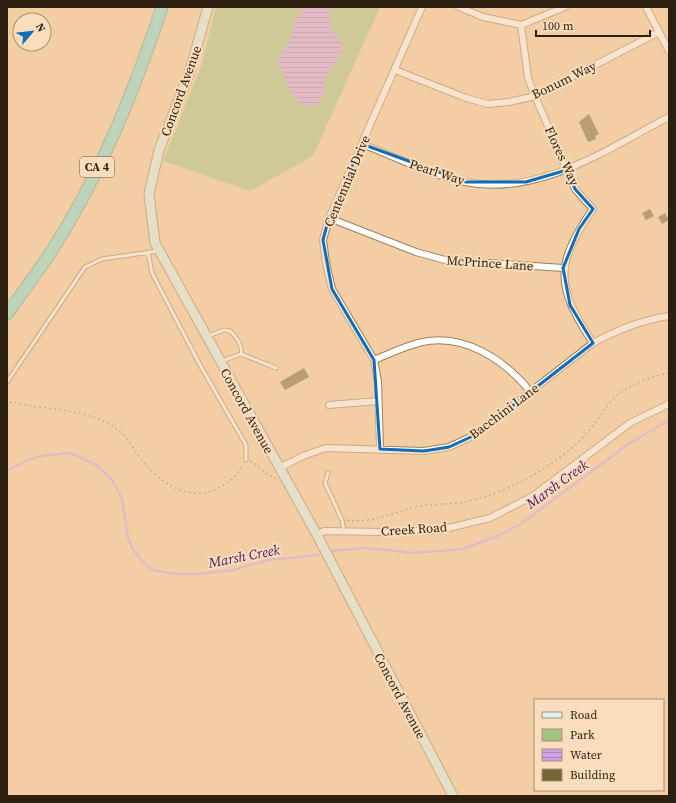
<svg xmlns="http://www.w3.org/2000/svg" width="676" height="803" viewBox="0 0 676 803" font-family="'Source Serif 4',serif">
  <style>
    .green { fill: #a3c383 }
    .water { fill: url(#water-rules) }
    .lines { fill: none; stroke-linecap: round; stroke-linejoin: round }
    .stream { stroke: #cca3ea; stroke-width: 2.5 }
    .building { fill: #756436 }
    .lane-casing { stroke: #a07e57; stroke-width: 5 }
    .street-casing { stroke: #a07e57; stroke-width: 8 }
    .secondary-casing { stroke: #a07e57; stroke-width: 11 }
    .highway-casing { stroke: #619990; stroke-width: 13 }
    .path { stroke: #9e8365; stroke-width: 1.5; stroke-dasharray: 2 3; stroke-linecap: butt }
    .lane { stroke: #fff; stroke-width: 3 }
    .street { stroke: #fff; stroke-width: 6 }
    .secondary { stroke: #d8f4f2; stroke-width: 9 }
    .highway { stroke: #7ddbd5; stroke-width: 11 }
    .marked { fill: none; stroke: #0f6dba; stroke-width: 3; stroke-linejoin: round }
    .labels { text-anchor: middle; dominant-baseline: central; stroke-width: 4; stroke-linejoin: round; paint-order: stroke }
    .shield { fill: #faddbc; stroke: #6a5843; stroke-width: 1 }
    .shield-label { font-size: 12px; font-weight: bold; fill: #2d1f0f }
    .street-label { font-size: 13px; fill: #2d1f0f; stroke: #faddbc }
    .water-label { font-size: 14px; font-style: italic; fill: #481265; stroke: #faddbc }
  </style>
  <defs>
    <pattern id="water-rules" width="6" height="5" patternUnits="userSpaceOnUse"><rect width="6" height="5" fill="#cca3ea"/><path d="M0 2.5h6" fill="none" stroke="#a684bc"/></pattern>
  </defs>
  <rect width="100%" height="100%" fill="#f3cea5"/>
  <path class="green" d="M216,7H380L313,156L250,191L163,161L202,64Z"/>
  <path class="water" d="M306,7H328L330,11V26L340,40L342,51L330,70L325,81L323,96L316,107H307L298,102L287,86L285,76L279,65V56L290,40L295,19Z"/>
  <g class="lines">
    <path class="stream" d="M7,471L30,459L47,455L71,453L96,465L112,480L122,498L128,539L134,551L144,563L153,570L176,574H199L234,570L268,560L319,555
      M331,551L366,548L414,553L463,549L500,535L522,523L627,445L669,420"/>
  </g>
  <path class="building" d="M589,114L599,134L595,136L596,139L588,142L579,122Z
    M650,209L654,216L646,220L642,213Z
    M665,213L669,220L662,224L658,217Z
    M304,368L309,377L285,390L280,382Z"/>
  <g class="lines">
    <g class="lane-casing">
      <path id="lane" d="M148,252L152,273L200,365L246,445V460
        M208,336L224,330L230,331C236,336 243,346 241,354
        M222,361L241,354L276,368
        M7,382L85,267L102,259L158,251
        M328,473L325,483L342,520L344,531"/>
    </g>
    <g class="street-casing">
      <path id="street" d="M459,7L483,17L521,25L565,7
        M646,7L669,51
        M521,25L528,78L535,96L575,189L593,209C554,265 556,287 593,343
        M395,70L466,98L488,104L509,102L535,96L659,32
        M362,144C396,157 430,175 465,182C539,197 607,149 669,117
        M329,218L416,252L445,260L563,268
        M374,360C389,354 405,346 422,342C465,333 504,360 530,391
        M329,405L378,401
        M380,449L378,381L374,360L332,289L326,263L323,240L329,218L422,7
        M279,468L303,456L326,448L424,451L449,447L475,435L593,343C617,330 642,320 669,316
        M317,535L324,531L381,532L440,530L490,518L533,496L630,423L669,404"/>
    </g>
    <g class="secondary-casing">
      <path id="secondary" d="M208,7L189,74L159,150L149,194L155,243L317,535L453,796"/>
    </g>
    <g class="highway-casing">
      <path id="highway" d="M7,314C22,293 37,273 51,252C100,176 134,92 162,7"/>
    </g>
    <path class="path" d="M7,407L11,402L21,404C51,410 87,410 113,426C125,434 131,445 139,456C154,478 184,501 211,491C225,487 236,477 243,465
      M250,461C260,466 265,476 276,478
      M347,520C374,524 395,511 421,506C437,503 454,505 469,501C502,493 532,478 559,458C573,448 586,435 596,422C602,414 607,405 614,398C629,384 650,377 669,373"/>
    <use href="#lane" class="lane"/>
    <use href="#street" class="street"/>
    <use href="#secondary" class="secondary"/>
    <use href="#highway" class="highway"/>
  </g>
  <path d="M0 0H676V803H0ZM362,144L466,182H526L567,170L575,189L593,209L579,229L563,268L570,305L593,343L475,435L449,447L424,451L380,449L374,360L332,289L323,240L329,218Z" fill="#f3cea5" fill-opacity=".55" fill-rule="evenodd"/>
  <path class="marked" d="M362,144L466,182H526L567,170L575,189L593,209L579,229L563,268L570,305L593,343L475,435L449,447L424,451L380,449L374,360L332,289L323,240L329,218Z"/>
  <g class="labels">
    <rect class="shield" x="80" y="157" width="34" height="20" rx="3"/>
    <g class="shield-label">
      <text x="97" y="167">CA 4</text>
    </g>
    <g class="street-label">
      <text transform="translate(564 80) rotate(-26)">Bonum Way</text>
      <text transform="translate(181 91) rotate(-70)">Concord Avenue</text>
      <text transform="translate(562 156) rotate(65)">Flores Way</text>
      <text transform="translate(437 172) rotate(18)">Pearl Way</text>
      <text transform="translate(347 181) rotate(-67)">Centennial Drive</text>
      <text transform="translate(490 263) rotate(4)">McPrince Lane</text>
      <text transform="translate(247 411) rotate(61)">Concord Avenue</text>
      <text transform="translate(504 411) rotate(-37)">Bacchini Lane</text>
      <text transform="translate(414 529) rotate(-4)">Creek Road</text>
      <text transform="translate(400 696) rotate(62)">Concord Avenue</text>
    </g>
    <g class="water-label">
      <text transform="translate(557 484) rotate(-36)">Marsh Creek</text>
      <text transform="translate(244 556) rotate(-11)">Marsh Creek</text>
    </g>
  </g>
  <rect width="676" height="803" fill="none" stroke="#2d1f0f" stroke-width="16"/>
  <rect x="534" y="699" width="130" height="92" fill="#faddbc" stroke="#a89177"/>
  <rect x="542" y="712" width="20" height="6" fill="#d8f4f2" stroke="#a89177"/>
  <text x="570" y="719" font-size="12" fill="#2d1f0f">Road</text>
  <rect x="542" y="729" width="20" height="12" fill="#a3c383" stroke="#a89177"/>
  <text x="570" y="739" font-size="12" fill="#2d1f0f">Park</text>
  <rect x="542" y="749" width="20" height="12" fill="url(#water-rules)" stroke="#a89177"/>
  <text x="570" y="759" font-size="12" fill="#2d1f0f">Water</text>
  <rect x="542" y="769" width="20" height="12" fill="#756436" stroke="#a89177"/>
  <text x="570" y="779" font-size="12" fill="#2d1f0f">Building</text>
  <g transform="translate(32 32) rotate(62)"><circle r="19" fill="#faddbc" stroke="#a89177"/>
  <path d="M0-3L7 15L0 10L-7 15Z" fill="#0f6dba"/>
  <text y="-6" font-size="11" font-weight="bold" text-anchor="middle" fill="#2d1f0f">N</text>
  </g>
  <path d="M536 30v6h114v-6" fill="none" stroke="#2d1f0f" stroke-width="2"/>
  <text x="542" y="30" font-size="12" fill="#2d1f0f" stroke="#faddbc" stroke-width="3" paint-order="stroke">100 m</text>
</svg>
